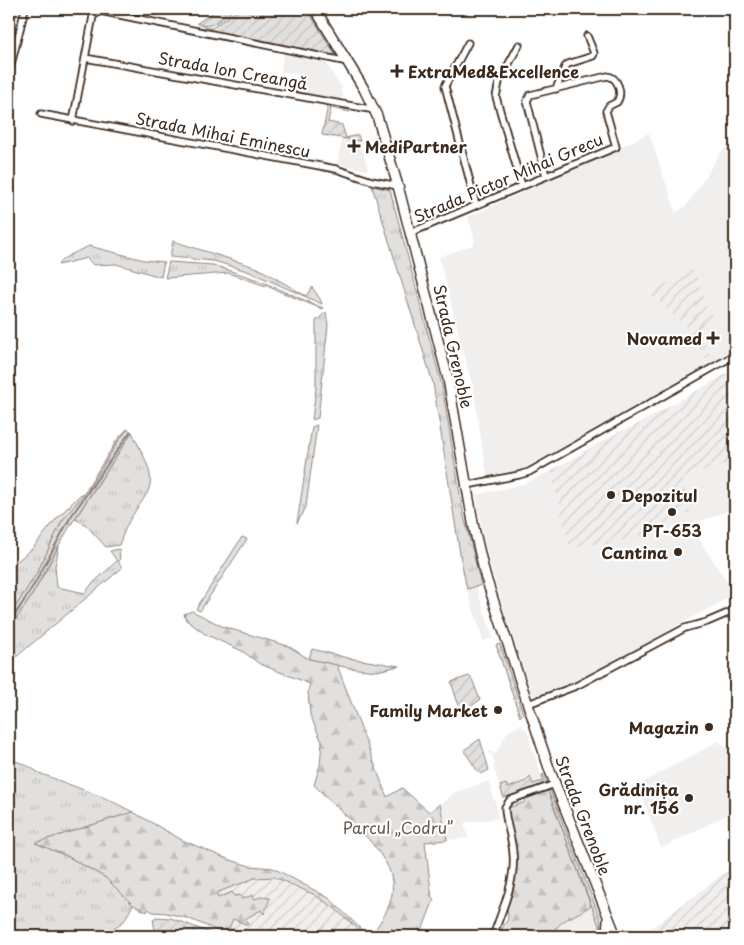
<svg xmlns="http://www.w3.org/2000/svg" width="744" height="945" viewBox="0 0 744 945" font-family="'Playpen Sans',sans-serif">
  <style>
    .built { fill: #f1efee }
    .industrial { fill: url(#industrial-furrows) }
    .grass { fill: url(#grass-tufts); stroke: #8e857e }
    .forest { fill: url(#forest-firs); stroke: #8e857e }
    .wetland { fill: url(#wetland-marsh); stroke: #8e857e }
    .garden { fill: url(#garden-furrows); stroke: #8e857e }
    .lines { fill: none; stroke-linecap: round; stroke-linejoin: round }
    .stream { stroke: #887e77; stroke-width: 2 }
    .street-casing { stroke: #3b2a1e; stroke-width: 9 }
    .secondary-casing { stroke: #3b2a1e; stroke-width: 11 }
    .primary-casing { stroke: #3b2a1e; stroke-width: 12 }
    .street { stroke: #fff; stroke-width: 5.5 }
    .secondary { stroke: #fff; stroke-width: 8 }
    .primary { stroke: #fff; stroke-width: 9 }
    .poi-dot { fill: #3b2a1e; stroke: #fff; stroke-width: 2 }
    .labels { text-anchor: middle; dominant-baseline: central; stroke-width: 4.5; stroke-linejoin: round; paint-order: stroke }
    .street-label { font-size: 16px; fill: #3b2a1e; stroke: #fff }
    .poi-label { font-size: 16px; font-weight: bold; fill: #3b2a1e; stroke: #fff; text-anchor: end }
    .park-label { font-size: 16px; fill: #65584e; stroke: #fff }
  </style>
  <defs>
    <pattern id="industrial-furrows" width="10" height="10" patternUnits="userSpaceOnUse" patternTransform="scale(1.25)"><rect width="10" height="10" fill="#f1efee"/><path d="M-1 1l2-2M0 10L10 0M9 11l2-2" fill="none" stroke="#d0cdcc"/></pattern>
    <pattern id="grass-tufts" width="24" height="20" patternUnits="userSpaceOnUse" patternTransform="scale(1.25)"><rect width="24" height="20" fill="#e2e0de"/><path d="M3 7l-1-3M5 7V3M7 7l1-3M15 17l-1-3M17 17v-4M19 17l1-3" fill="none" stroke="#c3c0be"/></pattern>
    <pattern id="forest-firs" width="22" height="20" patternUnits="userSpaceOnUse" patternTransform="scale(1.25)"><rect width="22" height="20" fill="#e2e0de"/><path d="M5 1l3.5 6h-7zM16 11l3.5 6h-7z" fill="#c3c0be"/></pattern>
    <pattern id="wetland-marsh" width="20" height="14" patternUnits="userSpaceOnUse" patternTransform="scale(1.25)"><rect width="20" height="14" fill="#e2e0de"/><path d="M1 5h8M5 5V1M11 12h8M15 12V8" fill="none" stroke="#c3c0be"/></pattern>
    <pattern id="garden-furrows" width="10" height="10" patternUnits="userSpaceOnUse" patternTransform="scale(1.25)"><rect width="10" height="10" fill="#e2e0de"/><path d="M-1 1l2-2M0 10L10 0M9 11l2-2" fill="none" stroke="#c3c0be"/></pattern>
  </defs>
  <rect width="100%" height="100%" fill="#fff"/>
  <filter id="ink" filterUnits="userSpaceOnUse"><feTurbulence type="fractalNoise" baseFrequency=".02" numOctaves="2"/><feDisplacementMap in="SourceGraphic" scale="10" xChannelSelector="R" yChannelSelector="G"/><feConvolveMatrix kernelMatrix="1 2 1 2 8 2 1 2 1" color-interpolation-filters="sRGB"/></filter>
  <g filter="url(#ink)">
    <path class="built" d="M284,53L325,61L342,88L340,90L344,96L337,101L293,92L297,74L281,71Z
      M649,133L676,213L687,205L719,155L735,137V350L713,362L699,328L708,310L695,269L648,292L691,331L688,336L697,343L708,365L521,470L487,476L473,388L439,257L473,245L475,242L468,217L605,155Z
      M342,138L360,141L368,170L337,164Z
      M735,461V508L692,525L702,544L735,594L590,674L560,689L543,695H532L493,576L485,545L476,495L523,484L551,471L569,548L596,543L597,546L668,527L678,515L682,478Z
      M476,586L493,638L483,641L467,589Z
      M522,724V729L526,728L543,781L533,784L529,777L503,796L493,766L495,765L492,754H489L488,751L496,754L507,732Z
      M719,741L733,753L735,757V811L661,848L638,785Z
      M489,781L493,799H495L498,818L464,823L468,838L447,840L440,804L450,797L453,793Z
      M591,906L601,931L600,936H549L562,922Z"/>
    <path class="industrial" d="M695,269L708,310L712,314L699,328L713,362L708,365L697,343L688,336L691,331L648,292Z
      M735,369V461L682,478L690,512L678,515L668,527L646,532V535L597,546L596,544L569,548L551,471L620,431L631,428Z
      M735,865V936H641Z
      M257,872L313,894L333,907L366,936H230L190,919L167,913Z"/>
    <path class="grass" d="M372,186L390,190L442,386L463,512L481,585L467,589L461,560L433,383Z
      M173,241L258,268L306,296L312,287L320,299L322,304L250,272L214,261L170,257Z
      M89,246L144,260L164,262L161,277L116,264L93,265L87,258L58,265C60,258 81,250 89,246Z
      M169,262L213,265L258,280L323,308L322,309L269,287L228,273L165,278Z
      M326,312L328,325L318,418L312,420L316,388V321Z
      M317,425L306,506L303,513L297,523L312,427Z
      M127,429H128L119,440L89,488L62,521L37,573L9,617V568L34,547L56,519L87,488L117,440Z
      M132,432C138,446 148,461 150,475C153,491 141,501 134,513C127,523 123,534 119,545L106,547L85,524L75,519Z
      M242,537L247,539L200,611L196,609Z
      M59,546L55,566L57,587L85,593L91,585L117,561L110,551L119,549L120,559L118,561L122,568L9,663V627C30,604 44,573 59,546Z
      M312,649L348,658L399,666L377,671L349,668L309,659Z
      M9,758L30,767L39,773L105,798L133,812L36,843L67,856L106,878L133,905L124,921L102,936H9Z"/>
    <path class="forest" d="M192,611L224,627L288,646L309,659L337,665L387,797L402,788L429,812L440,804L447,840L425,842L432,898L434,899L420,936H371C378,925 388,912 391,899C394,889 392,874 387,865C371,836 337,808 314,785L320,765L322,742L310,715L308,691L310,684L260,664L242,651L205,634L186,620L184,614Z
      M548,791L591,906L562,922L549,936H497L508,919L507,904L514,883L517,861L508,808L525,802V799Z
      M133,812L182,840L230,860L250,866L273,868L329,898L368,936H366L333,907L313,894L274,877L255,878L216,893L218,898L232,892L234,896L240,895L242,899L253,895L254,899L261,897L270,898L264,914L261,910L245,919L248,925L233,919L229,928L247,936H230L190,919L167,913L153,912L148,909L147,912L133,905L106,878L67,856L35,843Z"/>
    <path class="wetland" d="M128,429L132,432C108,470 81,506 59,545C43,573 30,604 9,627V617L37,573L62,521L89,488L119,440Z"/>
    <path class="garden" d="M218,9H229L231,12C221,19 210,31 197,23Z
      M239,9H307L335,55L334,57L197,29L196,27L212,28Z
      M328,106L350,110V112L331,108L328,122L342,125L346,138L358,135L360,141L322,135Z
      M500,644L523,713L520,717L496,645Z
      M469,676L472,679L480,700L463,712L460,709L451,682Z
      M480,739L489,770L481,774L480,772H478L464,750Z
      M543,774L547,783L507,797H502L503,796L500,786L506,784L508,788L526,781L530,777L533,784L543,781L542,775Z
      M550,790L600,918L602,936H600L601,931L548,791Z
      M156,917L171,918L219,936H156L153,919Z"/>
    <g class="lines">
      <path class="stream" d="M9,622L15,615L35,583L70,518L130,432"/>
      <g class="street-casing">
        <path id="street" d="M468,43L445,86L476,205
          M519,45L499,82L496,97L522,186
          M85,58L375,110
          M9,73L25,9
          M556,89L565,67L568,64L593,56L594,53L587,36
          M41,114L336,169L372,181L398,186
          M73,121L93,16L100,11L348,62
          M410,233C479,204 547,176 616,147L606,111L609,106L617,102C623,93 618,77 607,76L530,95L527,101L546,176
          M467,485L519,475L529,472L735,355
          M528,704L576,686L685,628L707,622L735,610
          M493,936C502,910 516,881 513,853C512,837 505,822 505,807L510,800L555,784"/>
      </g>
      <g class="secondary-casing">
        <path id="secondary" d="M606,936L608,916"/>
      </g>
      <g class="primary-casing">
        <path id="primary" d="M315,9L364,89L377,116L398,186L448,379L474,528L485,575L550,771L616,936"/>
      </g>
      <use href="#street" class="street"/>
      <use href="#secondary" class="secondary"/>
      <use href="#primary" class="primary"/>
    </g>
  </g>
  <g class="poi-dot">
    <path d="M394.5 63.5h5v5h5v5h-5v5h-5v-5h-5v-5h5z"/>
    <path d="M351.5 138.5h5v5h5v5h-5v5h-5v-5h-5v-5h5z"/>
    <path d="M710.5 330.5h5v5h5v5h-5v5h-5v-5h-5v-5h5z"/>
    <circle cx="611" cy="495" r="5"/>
    <circle cx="672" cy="512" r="5"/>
    <circle cx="678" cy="552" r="5"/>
    <circle cx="498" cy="710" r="5"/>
    <circle cx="709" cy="727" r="5"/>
    <circle cx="689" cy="798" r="5"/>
  </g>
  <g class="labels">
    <g class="street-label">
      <text transform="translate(233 70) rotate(10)">Strada Ion Creangă</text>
      <text transform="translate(223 134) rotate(11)">Strada Mihai Eminescu</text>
      <text transform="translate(508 177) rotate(-23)">Strada Pictor Mihai Grecu</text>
      <text transform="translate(454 346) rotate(77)">Strada Grenoble</text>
      <text transform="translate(584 815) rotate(69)">Strada Grenoble</text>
    </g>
    <g class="poi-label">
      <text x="408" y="71" text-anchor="start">ExtraMed&amp;Excellence</text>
      <text x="365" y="146" text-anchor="start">MediPartner</text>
      <text x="702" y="338">Novamed</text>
      <text x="621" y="495" text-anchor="start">Depozitul</text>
      <text x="672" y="530" text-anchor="middle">PT-653</text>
      <text x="668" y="552">Cantina</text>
      <text x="488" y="710">Family Market</text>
      <text x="699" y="727">Magazin</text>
      <text x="679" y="789">Grădinița<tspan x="679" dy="18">nr. 156</tspan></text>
    </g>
    <g class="park-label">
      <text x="398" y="827">Parcul „Codru”</text>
    </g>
  </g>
  <rect width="744" height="945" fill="none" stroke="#fff" stroke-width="30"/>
  <rect x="15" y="15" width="714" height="915" fill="none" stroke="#3b2a1e" stroke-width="2" filter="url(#ink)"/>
</svg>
